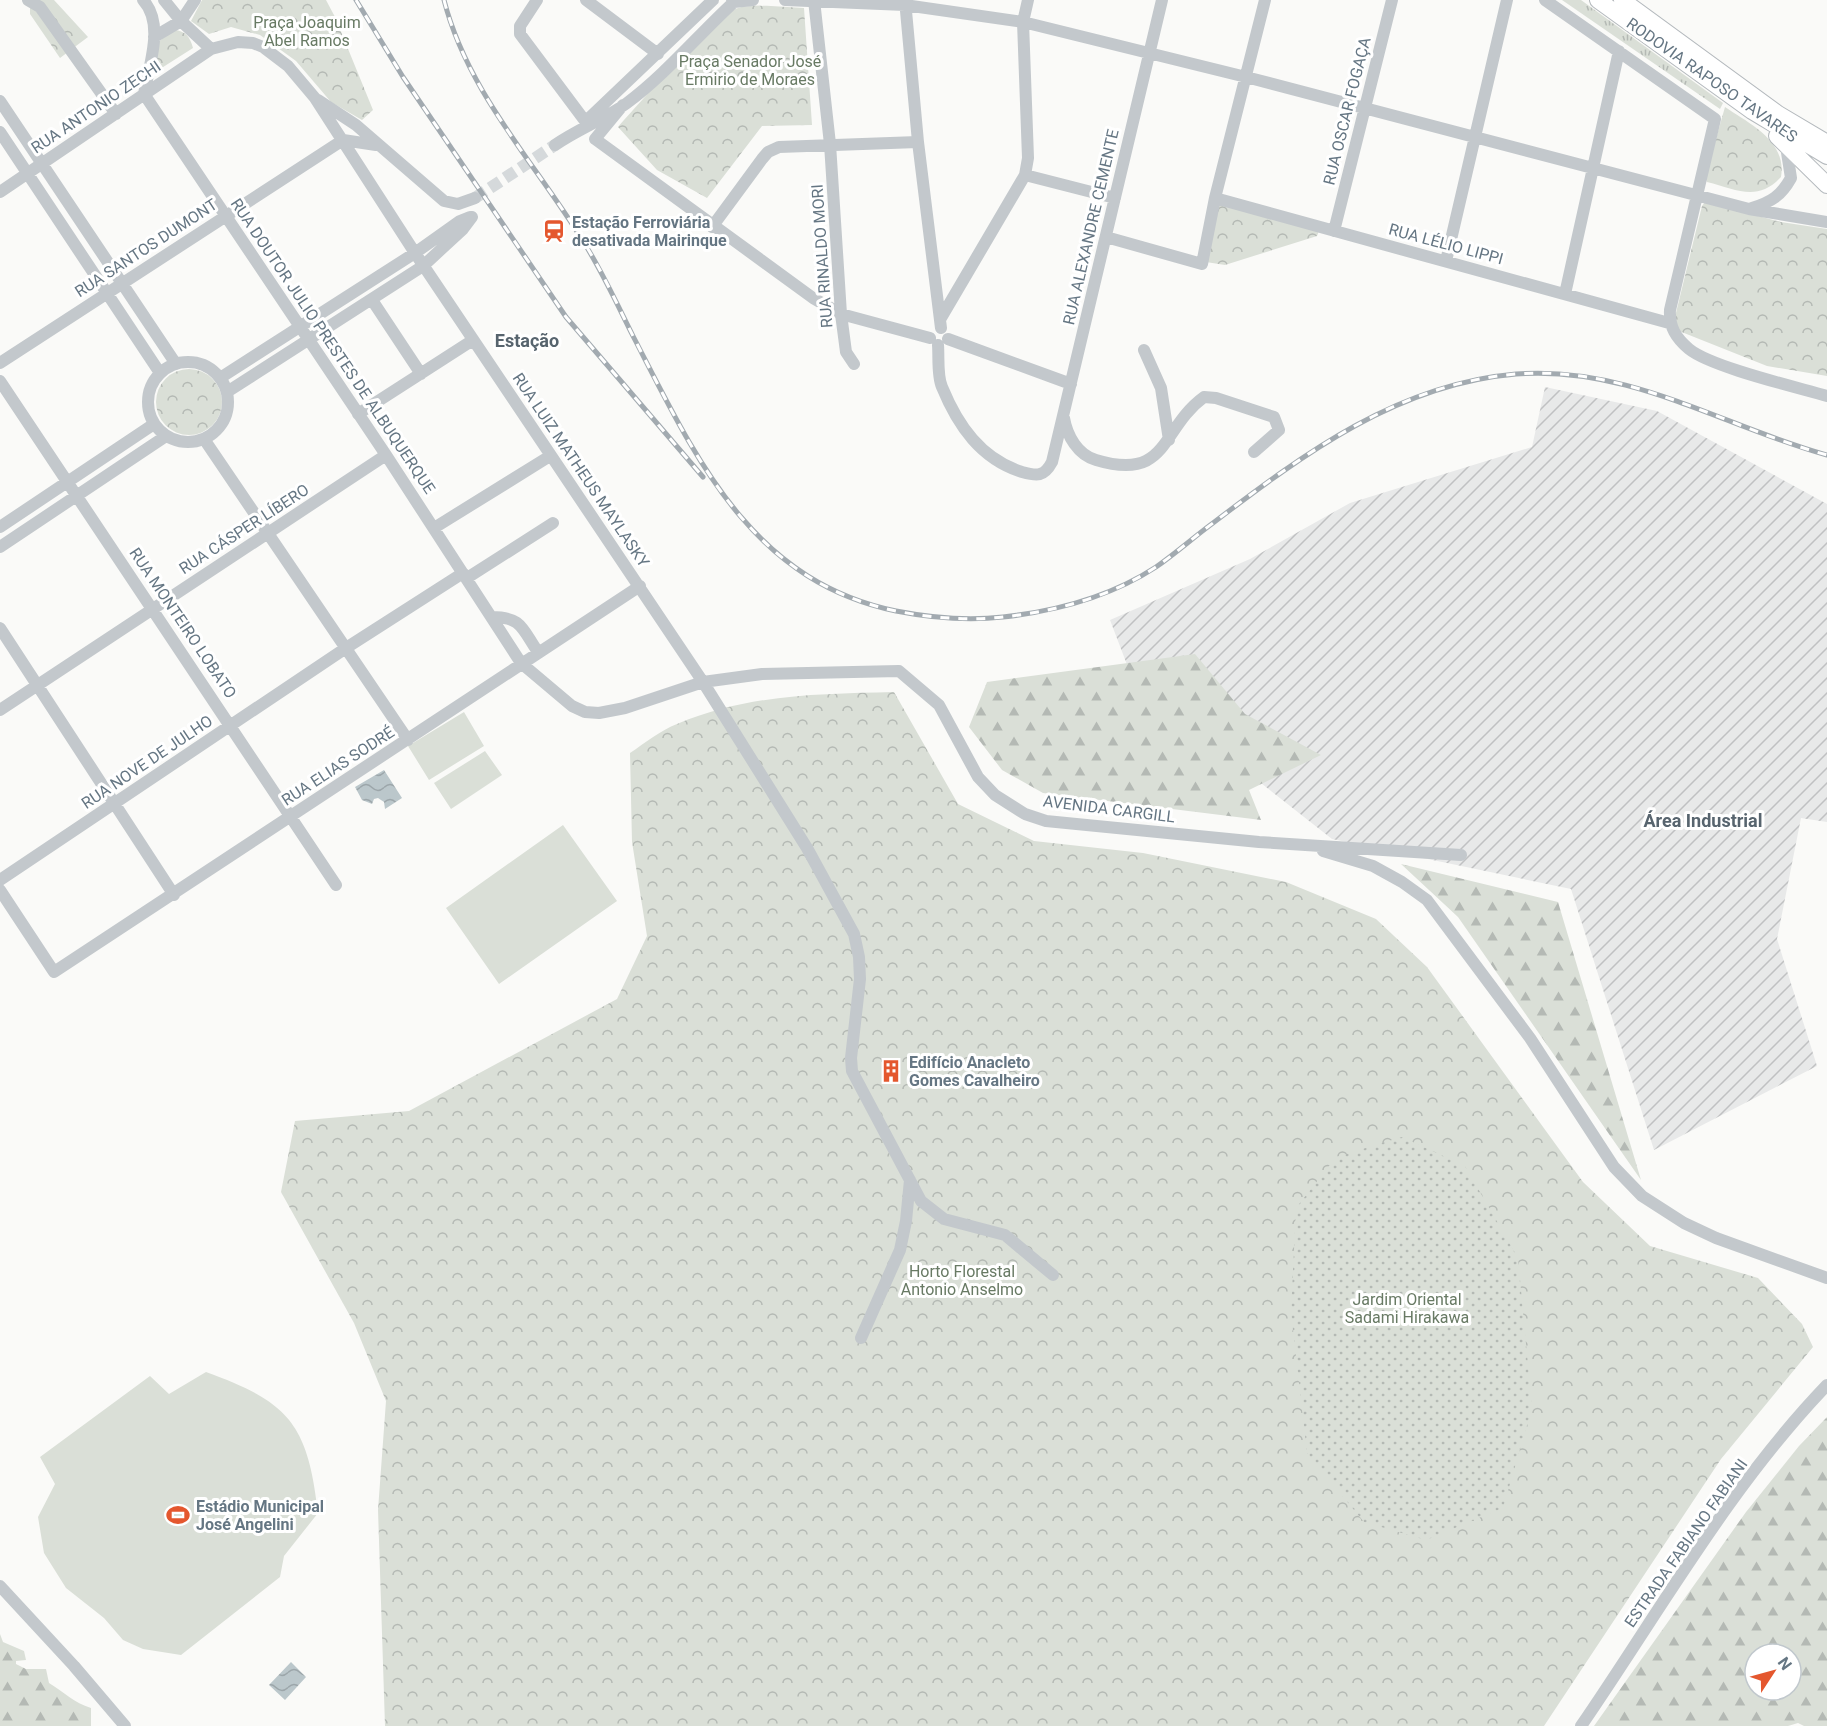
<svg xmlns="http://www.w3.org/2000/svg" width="1827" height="1726" viewBox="0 0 1827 1726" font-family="Roboto,sans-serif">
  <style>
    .industrial { fill: url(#industrial-furrows) }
    .grass { fill: url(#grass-tufts) }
    .forest { fill: url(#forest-firs); fill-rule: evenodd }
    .park { fill: url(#park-crowns) }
    .garden { fill: url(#garden-dots) }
    .pitch { fill: #dadfd7 }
    .water { fill: url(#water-waves) }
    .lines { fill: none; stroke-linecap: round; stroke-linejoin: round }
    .minor-tunnel { stroke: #d5d9db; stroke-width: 12; stroke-dasharray: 12 6; stroke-linecap: butt }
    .highway-casing { stroke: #b4b9bd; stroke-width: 18 }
    .minor { stroke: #c3c8cc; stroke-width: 12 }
    .highway { stroke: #fff; stroke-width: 16 }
    .rail-casing { stroke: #a2aab0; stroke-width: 5 }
    .rail { stroke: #fff; stroke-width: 3; stroke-dasharray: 9; stroke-linecap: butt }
    .labels { text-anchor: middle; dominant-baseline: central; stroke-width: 6; stroke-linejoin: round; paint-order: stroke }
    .park-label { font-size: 16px; fill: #687a64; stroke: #fff }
    .street-label { font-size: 16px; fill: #657683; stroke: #fff }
    .poi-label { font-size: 16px; font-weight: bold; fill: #657683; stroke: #fff; text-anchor: start }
    .neighbourhood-label { font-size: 18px; font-weight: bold; fill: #57646e; stroke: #fff }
  </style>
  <defs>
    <pattern id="industrial-furrows" width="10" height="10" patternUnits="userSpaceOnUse" patternTransform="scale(1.5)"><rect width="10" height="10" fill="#e8e9e9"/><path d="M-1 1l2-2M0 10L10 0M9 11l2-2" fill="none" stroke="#c0c1c2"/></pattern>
    <pattern id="grass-tufts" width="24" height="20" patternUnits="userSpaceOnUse" patternTransform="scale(1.5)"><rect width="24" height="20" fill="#dadfd7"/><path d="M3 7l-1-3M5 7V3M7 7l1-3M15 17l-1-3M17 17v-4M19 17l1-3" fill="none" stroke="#b4b9b4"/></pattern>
    <pattern id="forest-firs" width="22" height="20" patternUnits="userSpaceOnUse" patternTransform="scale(1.5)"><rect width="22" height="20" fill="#dadfd7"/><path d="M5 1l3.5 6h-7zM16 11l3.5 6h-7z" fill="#b4b9b4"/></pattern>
    <pattern id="park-crowns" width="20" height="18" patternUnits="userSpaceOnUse" patternTransform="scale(1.5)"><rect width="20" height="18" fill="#dadfd7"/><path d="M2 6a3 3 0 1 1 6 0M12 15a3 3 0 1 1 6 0" fill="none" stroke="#b4b9b4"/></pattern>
    <pattern id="garden-dots" width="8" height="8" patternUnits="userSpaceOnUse" patternTransform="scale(1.5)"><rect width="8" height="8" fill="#dadfd7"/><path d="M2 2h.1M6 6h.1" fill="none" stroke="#b4b9b4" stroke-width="1.8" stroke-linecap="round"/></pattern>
    <pattern id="water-waves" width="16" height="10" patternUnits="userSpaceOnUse" patternTransform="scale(1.5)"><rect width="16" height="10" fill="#bbc7cb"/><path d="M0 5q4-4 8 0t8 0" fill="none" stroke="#9ca6aa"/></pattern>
  </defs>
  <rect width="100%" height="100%" fill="#fafaf8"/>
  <path class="industrial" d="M1545,387L1657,411L1827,504V822L1801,818L1777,939L1817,1066L1654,1150L1571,889L1332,839L1134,683L1110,620L1250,559L1350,503L1532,447Z"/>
  <path class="grass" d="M1562,0H1581L1723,103L1720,109Z"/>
  <path class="forest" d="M1195,654L1245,714L1321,755L1249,790L1261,820L1043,793L1002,770L969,727L987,682Z
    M1401,864L1558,902L1641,1180L1458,917Z
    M1827,1417V1726H1804L1798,1723L1788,1726H1594L1746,1512L1799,1446ZM1755,1654H1791V1690H1755Z
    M0,1634L3,1642L24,1651L26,1660L16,1661V1664L26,1669H46L49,1683C64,1692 74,1703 91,1708V1726H0Z"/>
  <path class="park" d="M39,0H54L88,37L60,58L30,14V7Z
    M202,0H326L335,17L373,110L362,120L331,102L296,61L260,35L231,27L209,34L191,21Z
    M771,6L804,8L812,125L762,126L707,198L657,170L618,127C638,105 717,14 738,8C748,5 761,6 771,6Z
    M174,30C186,31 190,37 193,48L160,69L154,60L158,42Z
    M1725,107C1750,124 1787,141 1781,177C1757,203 1736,189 1707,182L1705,177Z
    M1218,201L1319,231L1317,236L1225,265L1206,262Z
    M1705,202L1781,222L1827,229V376L1767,366L1679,331L1674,321L1702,206Z
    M156 402a33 33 0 1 1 66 0a33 33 0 1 1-66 0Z
    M894,692L958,804L1034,841L1143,853L1286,882L1376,919L1427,967L1583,1182L1650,1246L1758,1278L1802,1324L1813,1347L1721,1459L1544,1726H385L378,1510L386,1401L354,1323L281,1192L295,1121L409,1111L617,999L647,936L632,842L630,753C645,743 661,730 677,724C748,694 818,694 894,692Z"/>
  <path class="garden" d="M1402,1137L1465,1166L1518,1258L1532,1408L1503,1508L1426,1540L1364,1522L1307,1453L1291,1312L1296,1208L1336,1157Z"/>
  <path class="pitch" d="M464,712L484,746L429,780L408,746Z
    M485,751L502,775L451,809L434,783Z
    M563,825L617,901L499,984L446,908Z
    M206,1372C289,1402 308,1424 318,1513L284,1556L280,1577L181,1655L143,1649L123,1640L104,1618L66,1588L44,1553L38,1517L55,1484L40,1457L150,1376L169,1394Z"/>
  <path class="water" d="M384,770L402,798L385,809L384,802L378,798L374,799L372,804L362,800L355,787Z
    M291,1662L306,1677L285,1700L269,1685Z"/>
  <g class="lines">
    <path class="minor-tunnel" d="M475,198L555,145"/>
    <g class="highway-casing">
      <path id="highway" d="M1598,0L1752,111L1827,156
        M1622,0L1778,114L1827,143
        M1777,136L1827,185"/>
    </g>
    <path class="minor" d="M28,0L40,7L116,114
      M143,0C165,24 149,65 144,94L386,455L521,663L572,706L585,712L599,713L625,708L703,682L762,674L899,671L939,705L978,777L995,795L1025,814L1046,821L1259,842L1461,855
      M164,0L181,21L211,49
      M537,0L520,26V34L588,125
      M586,0L658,54
      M732,0L734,2L753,0
      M785,0L905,5L1023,22L1246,77L1749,209L1827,222
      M814,0L830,144L841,314L846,352L854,364
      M905,0L918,142L941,328
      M1545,0L1715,119L1670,310C1669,327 1676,338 1689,349C1711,367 1796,387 1827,396
      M154,37L181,21L195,0
      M318,100L356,125L444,201L458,204L475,198
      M0,101L176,364
      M623,105L595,139L813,298L841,314L930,338
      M586,121L713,0
      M0,132L160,373
      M555,145C578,129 605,119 627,103C666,74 698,35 734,2
      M1025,175L1115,198
      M0,192L211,49L238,42L253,43L263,47L288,66L315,98L415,253L703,682L807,848L854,934L859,957L860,979L851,1058L852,1071L921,1201L944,1219L1005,1235L1053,1275
      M1215,198L1669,323
      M1752,208C1771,202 1781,196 1791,178L1786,146
      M712,227L762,159L768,152L779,147L918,142
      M1334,231L1392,0
      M1106,237L1202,264L1215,198L1265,0
      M1446,261L1507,0
      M1565,294L1619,51
      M372,300L421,374
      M941,318L1025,175L1028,158L1023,22L1028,0
      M948,339L1071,384
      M938,345C939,358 937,376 942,387C958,426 981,459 1022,472C1037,476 1044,477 1052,462L1162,0
      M1144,350L1161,388L1169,440
      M148 402a40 40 0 1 1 80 0a40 40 0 1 1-80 0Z
      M0,363L343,140L376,145
      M220,378L415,253L460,221L470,217
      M0,381L336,885
      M227,392L423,266L463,229L472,217
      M358,414L473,340
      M1064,418C1067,436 1078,455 1096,460C1169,482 1160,429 1204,397L1216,398L1274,417L1279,430L1254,452
      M204,439L408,740
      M0,527L154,424
      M434,528L550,456
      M0,547L166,436
      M467,578L553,523
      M492,617C522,617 522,629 538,652
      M0,628L174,895
      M0,710L386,455
      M1323,851L1373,866L1402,882L1427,900L1530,1038L1614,1167L1642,1196L1684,1223L1716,1238L1827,1278
      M0,880L346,648L463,573
      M0,890L54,972L640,586
      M861,1338L900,1250L906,1221L910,1180
      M0,1586L74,1666L125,1726
      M1581,1726C1660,1611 1730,1486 1827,1385"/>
    <use href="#highway" class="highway"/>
    <g class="rail-casing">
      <path id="rail" d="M356,0L403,77L566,317L703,477
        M444,0C467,91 535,163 583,241C602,271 617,304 633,336C695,456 750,581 896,611C932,618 967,621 1003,617C1057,611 1110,597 1156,567C1176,553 1194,537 1213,523C1305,453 1398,384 1516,374C1629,365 1722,426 1827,455"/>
    </g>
    <use href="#rail" class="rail"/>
  </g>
  <defs>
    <g id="station-bare" transform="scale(1.8)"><path d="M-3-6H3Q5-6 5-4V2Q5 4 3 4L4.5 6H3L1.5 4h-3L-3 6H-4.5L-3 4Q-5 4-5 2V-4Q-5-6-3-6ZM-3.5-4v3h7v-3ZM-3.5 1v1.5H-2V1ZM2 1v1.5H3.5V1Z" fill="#e4572e" stroke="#fff" stroke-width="2.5" paint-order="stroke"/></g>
    <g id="building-bare" transform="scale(1.8)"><path d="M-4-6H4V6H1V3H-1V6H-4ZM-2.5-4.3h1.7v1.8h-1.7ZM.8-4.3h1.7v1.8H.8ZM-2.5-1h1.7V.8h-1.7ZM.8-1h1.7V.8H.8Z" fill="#e4572e" stroke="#fff" stroke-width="2.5" paint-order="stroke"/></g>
    <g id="stadium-bare" transform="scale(1.8)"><path d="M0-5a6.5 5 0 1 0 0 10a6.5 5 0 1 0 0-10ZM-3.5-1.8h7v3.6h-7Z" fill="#e4572e" stroke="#fff" stroke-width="2.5" paint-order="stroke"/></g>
  </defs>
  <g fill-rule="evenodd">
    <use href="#station-bare" x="554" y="231"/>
    <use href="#building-bare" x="891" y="1071"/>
    <use href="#stadium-bare" x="178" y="1515"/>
  </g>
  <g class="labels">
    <g class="park-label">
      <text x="307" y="22">Praça Joaquim<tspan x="307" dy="18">Abel Ramos</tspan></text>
      <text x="750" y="61">Praça Senador José<tspan x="750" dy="18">Ermirio de Moraes</tspan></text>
      <text x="962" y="1271">Horto Florestal<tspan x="962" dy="18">Antonio Anselmo</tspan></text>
      <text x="1407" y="1299">Jardim Oriental<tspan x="1407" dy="18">Sadami Hirakawa</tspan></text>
    </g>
    <g class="street-label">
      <text transform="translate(1712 80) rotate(35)">RODOVIA RAPOSO TAVARES</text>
      <text transform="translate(96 107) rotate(-34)">RUA ANTONIO ZECHI</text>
      <text transform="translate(1347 111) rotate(-76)">RUA OSCAR FOGAÇA</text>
      <text transform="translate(1091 227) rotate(-77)">RUA ALEXANDRE CEMENTE</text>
      <text transform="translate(1446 244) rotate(15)">RUA LÉLIO LIPPI</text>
      <text transform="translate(146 248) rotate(-33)">RUA SANTOS DUMONT</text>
      <text transform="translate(822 256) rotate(-94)">RUA RINALDO MORI</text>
      <text transform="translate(333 346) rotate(56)">RUA DOUTOR JULIO PRESTES DE ALBUQUERQUE</text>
      <text transform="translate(581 470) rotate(56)">RUA LUIZ MATHEUS MAYLASKY</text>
      <text transform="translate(244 529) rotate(-33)">RUA CÁSPER LÍBERO</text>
      <text transform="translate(183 623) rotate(56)">RUA MONTEIRO LOBATO</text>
      <text transform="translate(147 762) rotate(-34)">RUA NOVE DE JULHO</text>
      <text transform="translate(338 766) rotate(-33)">RUA ELIAS SODRÉ</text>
      <text transform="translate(1109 809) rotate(7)">AVENIDA CARGILL</text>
      <text transform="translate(1686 1543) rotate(-55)">ESTRADA FABIANO FABIANI</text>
    </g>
    <g class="poi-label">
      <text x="572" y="222">Estação Ferroviária<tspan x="572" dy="18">desativada Mairinque</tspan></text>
      <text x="909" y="1062">Edifício Anacleto<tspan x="909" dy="18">Gomes Cavalheiro</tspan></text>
      <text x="196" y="1506">Estádio Municipal<tspan x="196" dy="18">José Angelini</tspan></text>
    </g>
    <g class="neighbourhood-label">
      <text x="527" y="340">Estação</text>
      <text x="1703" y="820">Área Industrial</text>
    </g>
  </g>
  <g transform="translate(1773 1672) rotate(54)"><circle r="28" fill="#ffffff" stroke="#c1c8cd" stroke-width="1.5"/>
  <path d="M0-4.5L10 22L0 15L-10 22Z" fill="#e4572e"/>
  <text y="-9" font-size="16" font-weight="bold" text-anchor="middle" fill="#657683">N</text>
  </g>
</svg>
